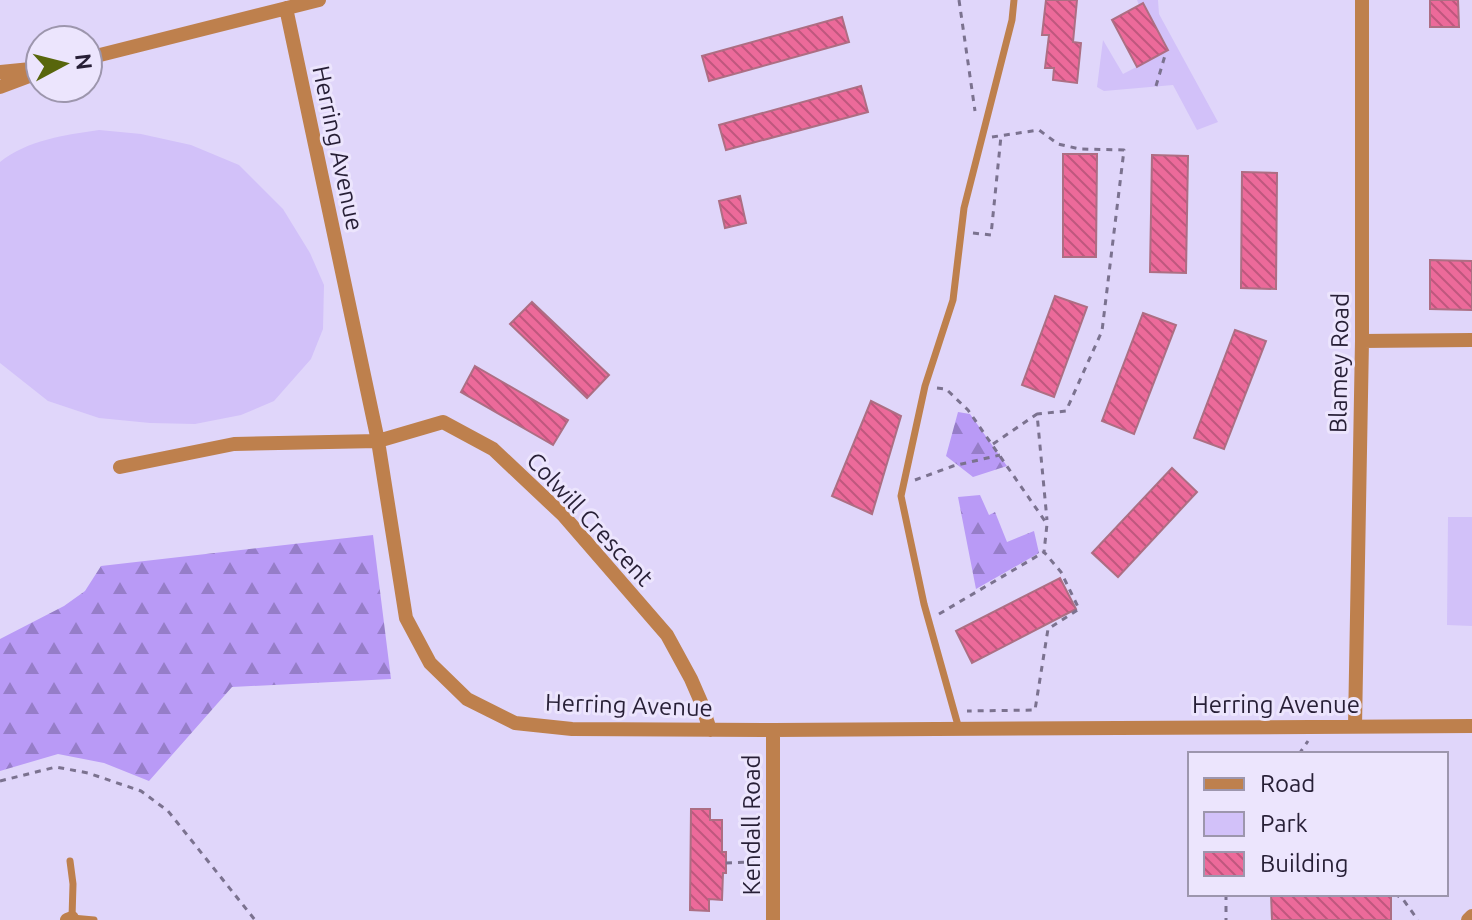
<svg xmlns="http://www.w3.org/2000/svg" width="1472" height="920" viewBox="0 0 1472 920" font-family="Ubuntu,sans-serif">
  <style>
    .green { fill: #d2c1f9 }
    .forest { fill: url(#forest-firs) }
    .building { fill: url(#building-back-hatch); stroke: #ad6e83; stroke-width: 2 }
    .lines { fill: none; stroke-linecap: round; stroke-linejoin: round }
    .path { stroke: #7b728f; stroke-width: 3; stroke-dasharray: 6 6; stroke-linecap: butt }
    .lane { stroke: #be804d; stroke-width: 7 }
    .street { stroke: #be804d; stroke-width: 14 }
    .labels { text-anchor: middle; dominant-baseline: central; stroke-width: 6; stroke-linejoin: round; paint-order: stroke }
    .street-label { font-size: 24px; fill: #271f36; stroke: #ece5fd }
  </style>
  <defs>
    <pattern id="forest-firs" width="22" height="20" patternUnits="userSpaceOnUse" patternTransform="scale(2)"><rect width="22" height="20" fill="#b99af6"/><path d="M5 1l3.5 6h-7zM16 11l3.5 6h-7z" fill="#967dc8"/></pattern>
    <pattern id="building-back-hatch" width="6" height="6" patternUnits="userSpaceOnUse" patternTransform="scale(2)"><rect width="6" height="6" fill="#ec6a9a"/><path d="M-1 5l2 2M0 0l6 6M5-1l2 2" fill="none" stroke="#bf577e"/></pattern>
  </defs>
  <rect width="100%" height="100%" fill="#e0d6fa"/>
  <path class="green" d="M1137,0H1158L1159,14L1218,122L1197,130L1173,85L1104,91L1097,87L1103,40L1123,74L1169,50L1144,3L1139,5Z
    M99,130L141,134L191,145L239,165L283,209L310,253L324,285L323,329L311,359L274,401L241,415L195,424L150,423L99,418L48,401L0,363V162C28,140 64,135 99,130Z
    M1448,517H1472V626L1447,625Z"/>
  <path class="forest" d="M958,412L970,414L1007,466L973,477L946,456Z
    M980,495L989,515L995,512L1007,542L1034,531L1039,553L976,589L958,497Z
    M373,535L391,679L232,687L149,781L104,763L58,754L0,771V639L64,606L85,591L101,566Z"/>
  <path class="building" d="M1046,0H1077L1073,42L1081,43L1077,83L1053,80L1054,68H1045L1049,35H1042Z
    M1430,0H1458L1459,27H1430Z
    M1143,3L1168,50L1137,67L1112,20Z
    M842,17L849,42L709,81L702,56Z
    M861,86L868,112L726,150L719,125Z
    M1063,154H1097L1096,257H1063Z
    M1152,155L1188,156L1186,273L1150,272Z
    M1242,172L1277,173L1276,289L1241,288Z
    M740,196L746,223L725,228L719,201Z
    M1430,260L1472,261V310L1430,309Z
    M1055,296L1087,307L1054,397L1022,385Z
    M532,302L609,375L587,398L510,324Z
    M1143,313L1176,325L1134,434L1102,421Z
    M1235,330L1266,341L1224,449L1194,438Z
    M475,366L568,420L553,445L461,392Z
    M871,401L901,416L872,514L832,496Z
    M1172,468L1197,492L1118,577L1092,553Z
    M1060,578L1076,609L972,663L956,631Z
    M691,809H710V820H722V852H726V873H723L722,900L709,899V911L690,910Z
    M1271,894H1391V920H1272Z"/>
  <g class="lines">
    <path class="path" d="M959,0L975,111
      M1156,86L1166,52
      M992,137L1039,130L1058,144L1080,149L1124,150L1102,331L1066,411L1037,414
      M973,233L991,235L1001,136
      M937,388L946,389L968,410L1047,524L1044,552L1061,572L1079,609L1048,629L1035,710L967,711
      M993,444L1037,414L1047,520
      M915,480L953,466L1000,455
      M939,614L1044,552
      M1299,754L1308,741
      M0,781L56,767L88,773L141,791L168,811L255,920
      M726,863L754,862
      M1226,894V920
      M1394,894L1402,898L1418,920"/>
    <path class="lane" d="M959,729L924,604L901,496L925,386L953,300L964,208L1012,20L1014,0
      M70,861L73,884L72,918L94,920"/>
    <path class="street" d="M286,8L378,441L406,618L430,663L467,699L515,723L572,729L773,730L1472,726
      M88,58L319,0
      M0,72L31,69
      M0,87L40,72
      M1362,341L1472,340
      M120,467L234,444L378,441L443,422L493,449L563,515L667,635L691,679L701,702L710,730
      M1355,726L1362,341V0
      M67,920L72,918
      M773,920V730
      M1468,920L1472,916"/>
  </g>
  <g class="labels">
    <g class="street-label">
      <text transform="translate(338 148) rotate(78)">Herring Avenue</text>
      <text transform="translate(1339 363) rotate(-89)">Blamey Road</text>
      <text transform="translate(590 519) rotate(47)">Colwill Crescent</text>
      <text x="1276" y="704">Herring Avenue</text>
      <text transform="translate(629 705) rotate(2)">Herring Avenue</text>
      <text transform="translate(751 825) rotate(-90)">Kendall Road</text>
    </g>
  </g>
  <rect x="1188" y="752" width="260" height="144" fill="#ece5fd" stroke="#9d96ad" stroke-width="2"/>
  <rect x="1204" y="778" width="40" height="12" fill="#be804d" stroke="#9d96ad" stroke-width="2"/>
  <text x="1260" y="792" font-size="24" fill="#271f36">Road</text>
  <rect x="1204" y="812" width="40" height="24" fill="#d2c1f9" stroke="#9d96ad" stroke-width="2"/>
  <text x="1260" y="832" font-size="24" fill="#271f36">Park</text>
  <rect x="1204" y="852" width="40" height="24" fill="url(#building-back-hatch)" stroke="#9d96ad" stroke-width="2"/>
  <text x="1260" y="872" font-size="24" fill="#271f36">Building</text>
  <g transform="translate(64 64) rotate(83)"><circle r="38" fill="#ece5fd" stroke="#9d96ad" stroke-width="2"/>
  <path d="M0-6L14 30L0 20L-14 30Z" fill="#58660c"/>
  <text y="-12" font-size="22" font-weight="bold" text-anchor="middle" fill="#271f36">N</text>
  </g>
</svg>
